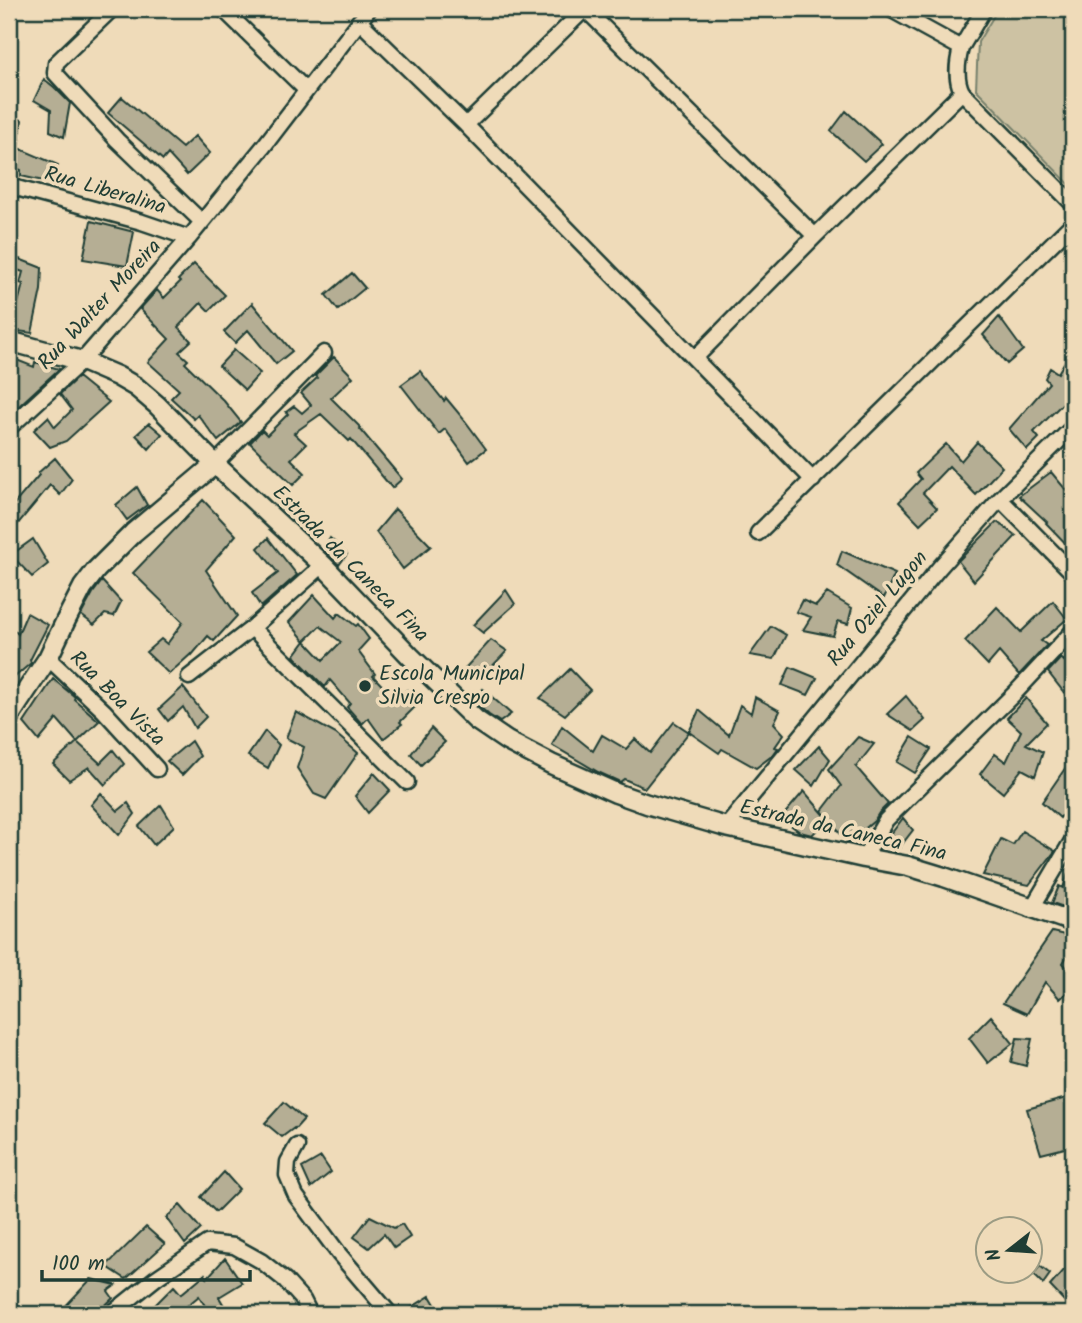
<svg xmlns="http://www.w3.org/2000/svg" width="1082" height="1323" viewBox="0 0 1082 1323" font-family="Kalam,sans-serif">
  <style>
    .green { fill: #cdc2a3; stroke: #76806c; stroke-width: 2 }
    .building { fill: #b5ae94; stroke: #1f3d34; stroke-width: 2; fill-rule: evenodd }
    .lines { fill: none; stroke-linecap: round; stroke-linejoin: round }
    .service-casing { stroke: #1f3d34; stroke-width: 12 }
    .minor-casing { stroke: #1f3d34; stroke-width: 19 }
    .tertiary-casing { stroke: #1f3d34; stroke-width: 23 }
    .service { stroke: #efdbb9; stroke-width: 7 }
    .minor { stroke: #efdbb9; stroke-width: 14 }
    .tertiary { stroke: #efdbb9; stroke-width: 18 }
    .poi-dot { fill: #1f3d34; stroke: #efdbb9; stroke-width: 2.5 }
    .labels { text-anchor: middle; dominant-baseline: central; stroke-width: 7; stroke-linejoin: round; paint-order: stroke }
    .street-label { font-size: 21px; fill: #1f3d34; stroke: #efdbb9 }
    .poi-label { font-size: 21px; fill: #1f3d34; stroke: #efdbb9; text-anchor: start }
  </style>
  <rect width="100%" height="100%" fill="#efdbb9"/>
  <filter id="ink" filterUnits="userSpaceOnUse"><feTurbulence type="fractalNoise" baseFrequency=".0143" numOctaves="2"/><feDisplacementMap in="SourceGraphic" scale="14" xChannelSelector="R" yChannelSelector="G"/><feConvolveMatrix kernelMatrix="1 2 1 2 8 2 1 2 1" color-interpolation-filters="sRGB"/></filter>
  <g filter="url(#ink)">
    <path class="green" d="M998,9H1073V188L976,89L978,42Z"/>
    <path class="building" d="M44,79L54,87L70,103L64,137L50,131L51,110L34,100Z
      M122,97L182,148L195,136L210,153L187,175L168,154L163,160L108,113Z
      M846,111L882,144L864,161L831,131Z
      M9,114L22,120L18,148L58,165L52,183L21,176V170L9,166Z
      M91,221L134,232L127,266L83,259Z
      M9,255L42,268L41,290L32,333L11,330L23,284L20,283L23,272L9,267Z
      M194,264L225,295L209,311L201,303L178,327L191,341L179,352L188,360L185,363L224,401L241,422L218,441L198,415L194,419L171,398L179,390L148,362L169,339L140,309L157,290L164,298L180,282L178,280Z
      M352,273L365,288L338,310L326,295Z
      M252,303L292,351L276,364L248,330L235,343L224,332Z
      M999,317L1023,350L1007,364L983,335Z
      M1073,348V413L1064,402L1034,432L1039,438L1027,450L1009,429L1049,383L1045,378L1050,368L1058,373Z
      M234,350L260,373L245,390L219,366Z
      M9,357L34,367L35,362L59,369L9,415Z
      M334,357L353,377L331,398L361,428L360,429L402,479L392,488L351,439L349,441L321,414L294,433L306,444L291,459L305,473L293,485L250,443L262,430L267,435L288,414L286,412L294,406L302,413L311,405L301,393L317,378L315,376Z
      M420,371L444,401L446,398L466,422L486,449L469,462L445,429L439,434L401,385Z
      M78,377L109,402L66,441L50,447L34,430L48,417L55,427L72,410L60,394Z
      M149,423L162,434L149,449L136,435Z
      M977,442L1002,467L976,495L949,466L923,493L937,508L920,524L899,502L921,479L916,473L946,444L961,461Z
      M55,458L72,479L60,495L50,485L17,525L9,515V510L39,475L38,473Z
      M1051,472L1066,490L1073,482V551L1046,523L1047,522L1019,496Z
      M137,487L147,505L127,520L116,505Z
      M203,500L236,535L206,570L237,616L214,641L208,636L192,655L191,654L169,674L146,652L161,639L167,644L183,622L133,573Z
      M395,509L431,546L403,569L376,532Z
      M997,522L1016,536L974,581L958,561Z
      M268,538L297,575L261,607L252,593L278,573L258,548Z
      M330,538L347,554L339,565L323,550Z
      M33,539L48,564L32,577L11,555Z
      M842,551L895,574L884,598L837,565Z
      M102,581L121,602L114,616L105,614L94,625L81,615L93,593Z
      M506,590L515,604L483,633L473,625Z
      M827,593L852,608L848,624L838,621L833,636L803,630L811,617L796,612L802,600L816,606Z
      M314,595L335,618L339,613L356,626L358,624L369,639L358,651L375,674L373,676L396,700L407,690L419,703L400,722L402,724L383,739L368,718L362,724L347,707L350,703L330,680L325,687L294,656L305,641L289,622ZM320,626L341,642L323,660L305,641Z
      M1053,601L1067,619L1041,641L1047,645L1019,675L999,652L988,665L965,641L997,607L1021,632Z
      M27,613L48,625L30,660L31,663L9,682V625L18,634Z
      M771,626L786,635L774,659L750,655Z
      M491,640L507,651L481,678L466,667Z
      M1073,652V704L1048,672L1061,658L1064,661Z
      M790,667L817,678L808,695L782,685Z
      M570,669L590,690L565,715L540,698Z
      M53,679L75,697L74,699L99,721L77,742L57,719L39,741L24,723Z
      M183,687L206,717L195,728L183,707L168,721L159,709Z
      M483,689L511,714L500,722L489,715L473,701Z
      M906,696L925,720L913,731L887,714Z
      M755,697L780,711L774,723L784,734L775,747L778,748L773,755L756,768L722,749L719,753L689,732L699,710L729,735L740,705L751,713Z
      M1026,698L1047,723L1026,744L1043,752L1035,776L1022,769L1003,793L980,774L995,754L1006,762L1021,731L1007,718Z
      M296,712L336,734L358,753L326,799L314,794L297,768L304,747L286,738Z
      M674,722L689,732L645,788L624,779L620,782L598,772L552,745L562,726L593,751L602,735L626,749L635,739L650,753Z
      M431,728L445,742L421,765L411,754Z
      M265,731L279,745L268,768L248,756Z
      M858,737L874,744L856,767L888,804L879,813L874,821L848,843L822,811L841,786L829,769Z
      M912,737L931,749L915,773L897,762Z
      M191,741L200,756L182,775L167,761Z
      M77,742L100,763L113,750L124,764L105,785L89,767L69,780L53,764Z
      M819,746L830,759L814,786L796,770Z
      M1066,767L1073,771V802L1060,818L1042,802Z
      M374,773L390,790L368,813L355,796Z
      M804,791L828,819L812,835L800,832L781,818Z
      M101,793L118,811L128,803L135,814L119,835L91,805Z
      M161,805L174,826L154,845L139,826Z
      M903,818L913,830L896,852H895L885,842Z
      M1022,831L1055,851L1029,885L983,875L1001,839L1013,845Z
      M1072,862H1073V910L1052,903L1059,886L1063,888Z
      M1052,932L1073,937V947L1063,963L1073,975V987L1060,999L1045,982L1027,1014L1003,1003Z
      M991,1016L1013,1043L988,1063L969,1038Z
      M1017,1038L1032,1039L1026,1066L1011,1062Z
      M1070,1097L1073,1109V1146L1041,1154L1027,1109Z
      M284,1102L304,1119L295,1129L294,1128L282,1137L265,1123Z
      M321,1157L331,1172L311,1188L302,1168Z
      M224,1172L239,1189L216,1212L201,1197Z
      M180,1205L201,1229L185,1244L166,1218Z
      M370,1216L394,1228L402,1224L410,1237L394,1248L384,1234L369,1248L354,1237Z
      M146,1227L165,1244L126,1279L106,1266Z
      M225,1258L242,1283L219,1297L229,1314H210L199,1296L177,1314H146L174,1286L181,1294L205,1274L207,1278Z
      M1040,1266L1050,1274L1043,1284L1033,1274Z
      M1065,1269L1073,1279V1298L1067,1304L1050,1286Z
      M91,1279L116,1285L108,1291L113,1298L96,1314H58Z
      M430,1296L441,1314H401Z"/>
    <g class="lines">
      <g class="service-casing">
        <path id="service" d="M1071,1155L1073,1154"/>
      </g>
      <g class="minor-casing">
        <path id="minor" d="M112,9L56,63L55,73L117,140L202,222
          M223,9L306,90
          M585,9L815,236
          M890,9L961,48C957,63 955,78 962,92L1073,204
          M359,21L466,125L813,480
          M961,48L984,9
          M466,125L585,9
          M9,186L142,222L189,238
          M695,358L815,236L962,92
          M9,428L82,361L189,238L264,146L369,9
          M215,464L324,353
          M1000,499L1073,573
          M758,533L1073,223
          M252,628L407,782
          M48,658L104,711L157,769
          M189,677L252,628L323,565
          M726,827L939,568L1000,499L1073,427
          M864,858L886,820L1016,692L1073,631
          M1032,908L1073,839
          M297,1146L288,1162L287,1175L296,1196L339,1254L390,1314
          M111,1314L156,1278L207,1243L234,1246L261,1261L285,1280L303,1300L310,1314"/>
      </g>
      <g class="tertiary-casing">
        <path id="tertiary" d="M9,341L82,361L117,376L136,387L157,405L215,464L323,565L410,656L476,720L507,741L551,764L616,793L647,804L726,827L864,858L908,866L944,877L1073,922
          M9,717L48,658L66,620L83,587L96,570L133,533L215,464"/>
      </g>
      <use href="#service" class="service"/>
      <use href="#minor" class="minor"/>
      <use href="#tertiary" class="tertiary"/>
    </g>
  </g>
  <circle class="poi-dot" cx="365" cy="686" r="7"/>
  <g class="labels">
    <g class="street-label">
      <text transform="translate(105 191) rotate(16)">Rua Liberalina</text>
      <text transform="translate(100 305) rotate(-47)">Rua Walter Moreira</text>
      <text transform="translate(350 564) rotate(45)">Estrada da Caneca Fina</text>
      <text transform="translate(878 609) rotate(-50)">Rua Oziel Lugon</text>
      <text transform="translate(117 699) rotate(45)">Rua Boa Vista</text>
      <text transform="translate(843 831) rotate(13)">Estrada da Caneca Fina</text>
    </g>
    <g class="poi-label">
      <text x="379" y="674">Escola Municipal<tspan x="379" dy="24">Silvia Crespo</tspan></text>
    </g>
  </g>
  <rect width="1082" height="1323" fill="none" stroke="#efdbb9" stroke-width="35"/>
  <rect x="18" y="18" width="1047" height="1288" fill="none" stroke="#1f3d34" stroke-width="2.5" filter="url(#ink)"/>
  <g transform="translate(1009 1250) rotate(253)"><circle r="33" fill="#efdbb9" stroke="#9c9c84" stroke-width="2"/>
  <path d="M0-5L12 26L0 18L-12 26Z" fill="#1f3d34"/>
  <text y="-10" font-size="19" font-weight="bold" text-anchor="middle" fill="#1f3d34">N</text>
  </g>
  <path d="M42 1270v10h208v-10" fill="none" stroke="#1f3d34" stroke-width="3.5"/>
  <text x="52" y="1270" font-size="21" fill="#1f3d34" stroke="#efdbb9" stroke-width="5" paint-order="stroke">100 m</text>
</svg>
